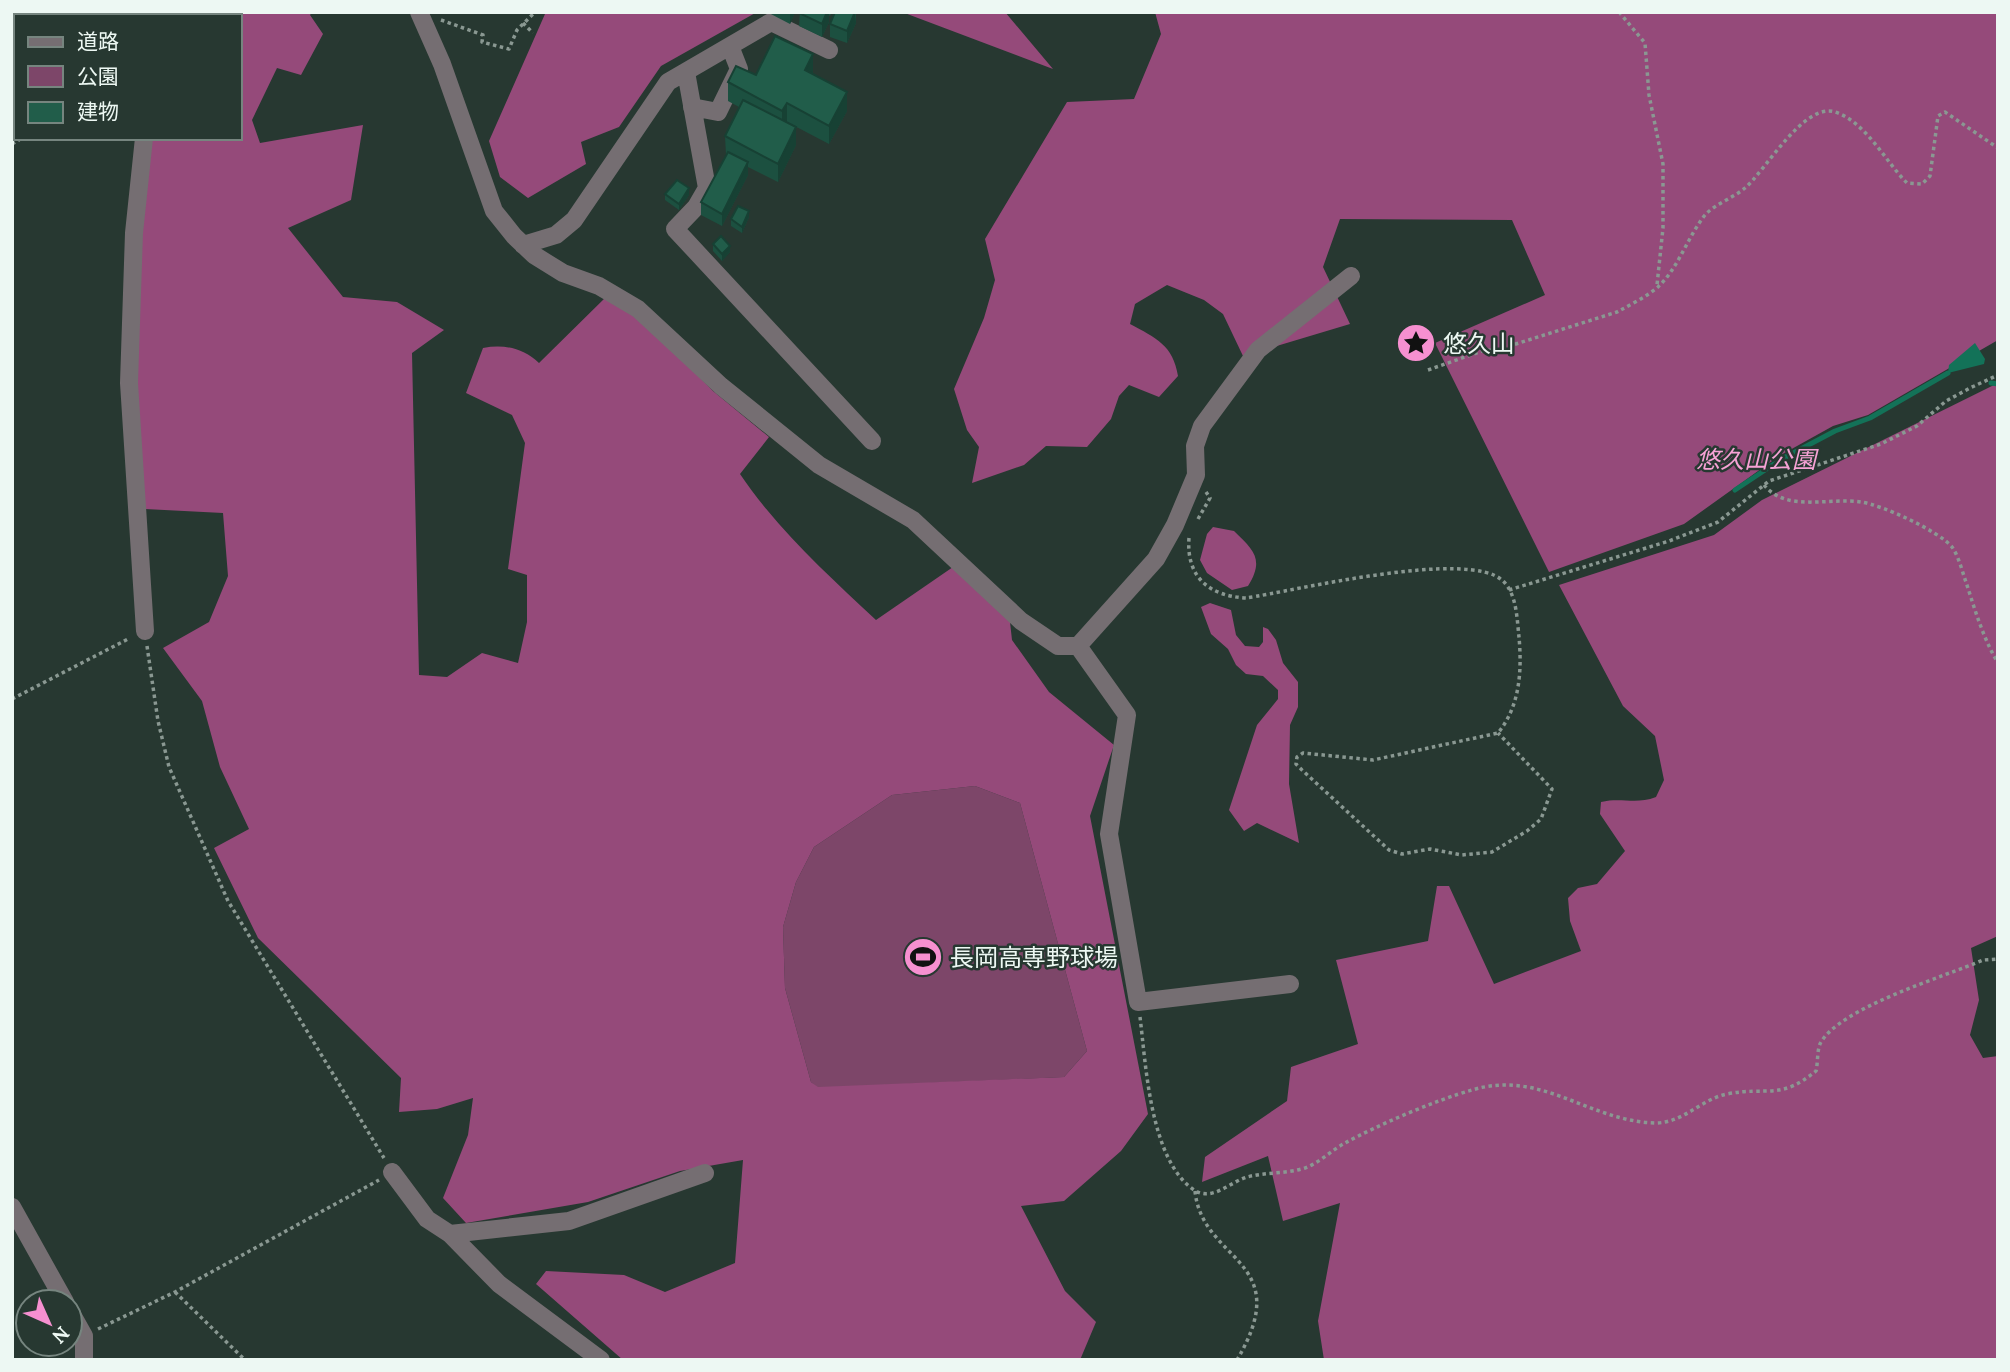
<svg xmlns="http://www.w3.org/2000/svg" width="2010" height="1372" viewBox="0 0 2010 1372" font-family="Lora,'Noto Sans JP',serif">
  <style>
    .green { fill: #7d4669 }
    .forest { fill: #954a7a; fill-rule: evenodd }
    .water { fill: #137258 }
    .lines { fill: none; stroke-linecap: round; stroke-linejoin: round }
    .stream { stroke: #137258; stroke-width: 5 }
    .path { stroke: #8a9892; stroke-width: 3.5; stroke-dasharray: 3.5 3.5; stroke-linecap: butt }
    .minor { stroke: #756e72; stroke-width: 18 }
    .wall { fill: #1c5040 }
    .shaded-wall { fill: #174134 }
    .building { fill: #215d4a; stroke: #174134; stroke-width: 2 }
    .labels { text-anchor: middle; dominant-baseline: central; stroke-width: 5; stroke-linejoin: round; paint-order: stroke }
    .poi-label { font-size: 24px; fill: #edf8f3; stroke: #273831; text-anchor: start }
    .park-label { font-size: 24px; font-style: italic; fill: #f6a2d5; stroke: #273831 }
  </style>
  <rect width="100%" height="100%" fill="#273831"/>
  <path class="green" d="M975,786L1020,803L1087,1051L1064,1077L818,1088L811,1082L785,988L783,927L796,882L814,847L892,795Z"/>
  <path class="forest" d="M181,12H312L310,15L323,34L301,75L277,68L252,120L260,143L363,125L351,200L288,228L343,297L397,302L444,330L412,353L419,675L447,677L482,653L518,663L527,622V575L508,569L525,443L512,415L466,393L483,348C504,344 523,348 539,363L607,296L644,320L713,391L769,437L740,474C778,530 827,574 876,620L953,567L1010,622L1012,640L1049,692L1114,745L1090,816L1148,1114L1121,1151L1064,1201L1021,1206L1065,1291L1096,1322L1080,1360H623L536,1284L546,1271L624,1275L665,1292L735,1263L743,1160L680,1171L588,1202L466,1223L443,1198L468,1135L473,1098L437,1109L399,1112L401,1078L258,938L214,848L249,829L220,767L202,701L163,648L209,622L228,576L223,513L145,509L137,385L140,258L150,138H240V16H178ZM975,786L1020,803L1087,1051L1064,1077L818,1087L811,1082L785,988L783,927L796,882L814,847L892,795Z
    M565,12H757L661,66L619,127L581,142L586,164L528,198L500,177L489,141L545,14Z
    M902,12H1005L1053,69Z
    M1155,12H1998V340L1868,415L1833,426L1779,456L1684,524L1549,572L1435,343L1545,295L1512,220L1340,219L1323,267L1350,324L1243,356L1223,314L1204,300L1167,285L1135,304L1130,324C1156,338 1173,345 1178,376L1159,397L1129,385L1119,396L1111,419L1087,447L1046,446L1024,465L972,483L979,447L967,430L954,389L984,318L995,280L985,239L1067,102L1134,99L1161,34Z
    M1998,383V936L1971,948L1979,1000L1970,1035L1983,1058L1998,1056V1360H1324L1318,1321L1340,1203L1283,1221L1268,1156L1202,1182L1205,1157L1287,1101L1291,1067L1358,1044L1336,960L1428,941L1437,886H1449L1494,984L1581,951L1570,921L1568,898L1578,888L1597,884L1625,851L1600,814L1601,802C1622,797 1635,805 1656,797L1664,780L1655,736L1623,706L1559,585L1714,535L1762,500Z
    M1213,527L1234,531C1255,551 1264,560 1248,586L1232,590L1207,573L1200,560L1207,534Z
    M1210,603L1231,610L1236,635L1245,646L1259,647L1263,642V627L1268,629L1276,640L1283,663L1298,682V707L1290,725L1289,784L1299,843L1257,823L1244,831L1229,810L1257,725L1278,699V690L1263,676L1246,674L1236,665L1228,649L1211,634L1201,607Z"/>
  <path class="water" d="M1975,343L1985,359L1984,364L1948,373L1949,365Z"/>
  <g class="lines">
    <path class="stream" d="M1991,383L1998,384
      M1735,490L1780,460L1835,431L1870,418L1948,373"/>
    <path class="path" d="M1619,12L1645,43L1649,95L1663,164V228L1657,285
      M441,20L483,35L482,42L509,49L517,30L535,12
      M523,23L533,33
      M12,144L22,138
      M1428,370L1482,351L1500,349L1617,312C1630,305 1646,297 1658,287C1679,267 1687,238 1705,215C1715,204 1733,198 1745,188C1766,170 1804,102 1835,112C1866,122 1885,161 1907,183L1922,184L1930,176L1938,116L1945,112L1998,148
      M1764,485C1787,513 1829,497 1861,502C1882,505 1939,531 1952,547C1959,557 1962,571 1966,582C1975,610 1983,638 1998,663
      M1198,519L1210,498L1206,492
      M1189,538C1186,577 1209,596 1246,598C1294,591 1469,548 1503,581C1517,594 1517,620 1519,637C1522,671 1520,706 1498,733L1373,760L1303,753L1297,757L1296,764L1302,770L1389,850L1402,854L1430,849L1462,855L1492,852L1527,831L1541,819L1552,789L1498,733
      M1509,590L1669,541L1718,522L1769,481L1881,444L1917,426L1946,401L1970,388L1998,375
      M147,646L158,721L169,767L228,901L384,1158
      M12,699L130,638
      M1140,1017C1146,1065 1150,1160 1194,1190C1212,1202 1230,1182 1247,1177C1266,1172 1286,1174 1305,1168C1319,1163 1332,1150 1345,1143C1378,1125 1436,1100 1472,1090C1542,1069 1588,1121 1655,1123C1684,1123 1701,1099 1727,1094C1768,1086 1779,1101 1816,1071C1818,1063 1817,1051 1820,1044C1838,1008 1944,977 1983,960L1998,959
      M1195,1191C1202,1263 1297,1258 1237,1360
      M175,1292L245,1360
      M98,1329L175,1292L379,1180"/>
    <path class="minor" d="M419,12L442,64L494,211L514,236L534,255L563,273L599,286L638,309L721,386L819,465L913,520L1021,621L1058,646H1078L1156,559L1175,525L1196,475L1195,446L1202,426L1258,350L1351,276
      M159,16L160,12
      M686,72L707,188L696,207L675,229L872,441
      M692,107L718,112L739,69L730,46
      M144,138L134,233L129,383L145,631
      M523,245L556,235L574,220L668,82L771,22L829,50
      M1078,646L1127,715L1109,834L1138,1002L1290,984
      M392,1172L427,1219L450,1234L499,1284L601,1360
      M12,1207L65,1302
      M450,1234L569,1221L705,1173
      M70,1311L84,1336V1360"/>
  </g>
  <path class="wall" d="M767,12H795L790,24Z
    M800,12H832L830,16L829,15V22L822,37L799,26Z
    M856,12V23L847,43L830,37V24Z
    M813,73V74L847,111L829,144L787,122L796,145L778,182L748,167V175L722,226L701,215V202L726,155L725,136L739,107L728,101V82L756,75Z
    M665,194L689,195L679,210L665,200Z
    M749,217L742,233L731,226V219Z
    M713,244L730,252L722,261L713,251Z"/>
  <path class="shaded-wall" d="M790,12H795L790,24Z
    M827,12H829V22L822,37V24Z
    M855,12L856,23L847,43V31Z
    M813,54V73L805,89V70Z
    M847,92V111L829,144V126Z
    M787,103V122L782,130V111Z
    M796,127V145L778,182V164Z
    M748,162V175L722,226V214Z
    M689,188V195L679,210V204Z
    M749,211V217L742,233V227Z
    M730,246V252L722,261V254Z"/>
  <path class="building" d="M800,12H827L822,24L799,13Z
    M835,12H855L847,31L830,24Z
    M775,36L813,54L805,70L847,92L829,126L787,103L782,111L728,82L736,66L756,75Z
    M743,100L796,127L778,164L725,136Z
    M728,152L748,162L722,214L701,202Z
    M677,180L689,188L679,204L665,194Z
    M738,206L749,211L742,227L731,219Z
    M721,236L730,246L722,254L713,244Z"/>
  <defs>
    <g id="sight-disc" transform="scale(2.0125)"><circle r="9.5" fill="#f690d0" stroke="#273831"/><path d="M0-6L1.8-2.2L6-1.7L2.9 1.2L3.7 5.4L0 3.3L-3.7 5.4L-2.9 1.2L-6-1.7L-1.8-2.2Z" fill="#111"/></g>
    <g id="stadium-disc" transform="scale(2.0125)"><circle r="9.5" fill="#f690d0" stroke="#273831"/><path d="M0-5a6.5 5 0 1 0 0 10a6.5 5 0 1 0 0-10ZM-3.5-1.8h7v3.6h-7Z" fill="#111"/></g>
  </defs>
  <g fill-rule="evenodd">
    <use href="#sight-disc" x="1416" y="343"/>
    <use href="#stadium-disc" x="923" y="957"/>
  </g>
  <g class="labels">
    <g class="poi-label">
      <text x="1443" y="343">悠久山</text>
      <text x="950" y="957">長岡高専野球場</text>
    </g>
    <g class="park-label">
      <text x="1756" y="459">悠久山公園</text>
    </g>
  </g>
  <rect width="2010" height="1372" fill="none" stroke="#edf8f3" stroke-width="28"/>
  <rect x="14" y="14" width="228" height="126" fill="#273831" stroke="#76857f" stroke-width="2"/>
  <rect x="28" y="37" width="35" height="10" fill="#756e72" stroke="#76857f" stroke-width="2"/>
  <text x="77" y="49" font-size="21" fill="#edf8f3">道路</text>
  <rect x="28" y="66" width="35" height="21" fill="#7d4669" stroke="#76857f" stroke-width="2"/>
  <text x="77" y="84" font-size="21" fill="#edf8f3">公園</text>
  <rect x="28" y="102" width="35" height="21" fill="#215d4a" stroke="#76857f" stroke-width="2"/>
  <text x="77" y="119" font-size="21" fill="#edf8f3">建物</text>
  <g transform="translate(49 1323) rotate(135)"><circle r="33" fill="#273831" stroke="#76857f" stroke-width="2"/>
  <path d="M0-5L12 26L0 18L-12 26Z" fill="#f690d0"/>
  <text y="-10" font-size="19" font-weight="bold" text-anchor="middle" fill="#edf8f3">N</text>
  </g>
</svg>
